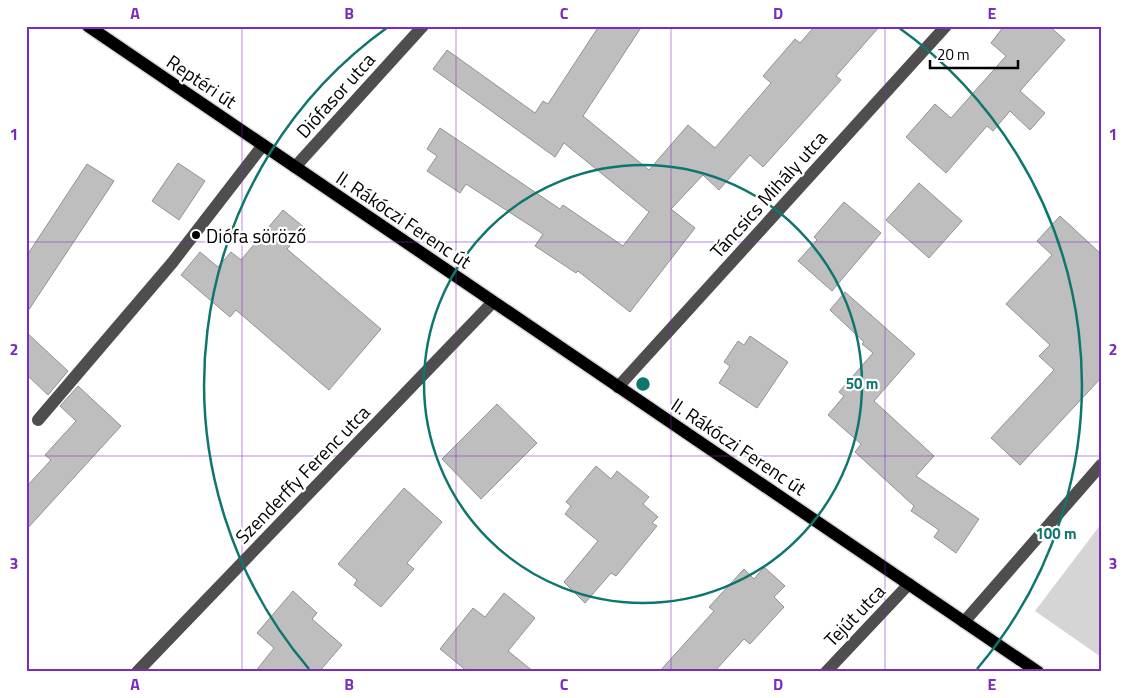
<svg xmlns="http://www.w3.org/2000/svg" width="1127" height="698" viewBox="0 0 1127 698" font-family="'Titillium Web',sans-serif">
  <style>
    .green { fill: #d5d5d5 }
    .building { fill: #bebebe; stroke: #929292 }
    .lines { fill: none; stroke-linecap: round; stroke-linejoin: round }
    .major-casing { stroke: #dbdbdb; stroke-width: 15 }
    .minor { stroke: #4e4e4e; stroke-width: 12 }
    .major { stroke: #000; stroke-width: 12 }
    .grid { fill: none; stroke: #7b2cbf; stroke-width: 1; stroke-opacity: 0.55 }
    .ring { fill: none; stroke: #0f766e; stroke-width: 2.5 }
    .poi-dot { fill: #000; stroke: #fff; stroke-width: 2 }
    .labels { text-anchor: middle; dominant-baseline: central; stroke-width: 4.5; stroke-linejoin: round; paint-order: stroke }
    .street-label { font-size: 19px; fill: #000; stroke: #fff }
    .poi-label { font-size: 19px; fill: #000; stroke: #fff; text-anchor: start }
    .centre { fill: #0f766e; stroke: #fff; stroke-width: 2.5 }
    .ring-label { font-size: 15px; text-anchor: middle; font-weight: bold; fill: #0f766e; stroke: #fff; stroke-width: 4.5; stroke-linejoin: round; paint-order: stroke }
    .neatline { fill: none; stroke: #7b2cbf; stroke-width: 2 }
    .grid-label { font-size: 16px; text-anchor: middle; font-weight: bold; fill: #7b2cbf }
  </style>
  <rect width="100%" height="100%" fill="#fff"/>
  <path class="green" d="M1101,524V657L1035,611Z"/>
  <path class="building" d="M599,26H642L583,116L649,170L688,125L715,148L771,83L763,76L795,39L800,43L815,26H880L836,76L841,80L763,167L750,155L719,190L703,175L671,209L695,228L630,312L578,271L576,273L535,246L543,234L466,184L460,193L427,171L437,156L427,149L440,128L560,209L563,205L623,246L649,212L564,143L555,157L433,69L447,50L535,113L543,101L548,104Z
    M1004,26H1049L1065,40L1020,91L1045,113L1030,130L1010,111L993,131L987,126L946,173L906,137L935,104L951,118L1006,56L991,43Z
    M178,163L205,181L179,220L152,201Z
    M87,164L114,181L26,314V257Z
    M919,183L962,221L929,258L886,220Z
    M844,202L881,233L832,291L798,261L817,240L814,237Z
    M283,210L305,228L287,249L381,329L329,390L236,310L230,317L181,275L200,252L218,267L231,252L241,260Z
    M1060,216L1101,254V378L1020,465L991,438L1054,370L1039,356L1050,345L1006,304L1052,255L1037,241Z
    M845,292L915,354L874,401L934,456L916,476L979,519L956,553L934,537L939,530L911,511L914,506L855,452L861,444L828,415L844,396L839,392L873,353L862,344L864,342L830,310Z
    M26,332L68,371L48,395L26,374Z
    M750,336L788,362L757,408L719,383L730,366L724,362L738,341L744,345Z
    M78,386L121,426L26,530V487L51,460L45,455L76,421L60,406Z
    M497,404L537,443L481,499L442,459Z
    M596,466L611,479L617,471L649,497L643,504L658,517L652,523L657,526L616,576L611,573L585,603L564,582L598,541L565,514L571,506L566,502Z
    M404,488L442,522L407,563L414,569L381,607L354,585L357,580L338,564Z
    M764,567L785,586L774,597L784,607L750,644L744,639L714,672H659L714,611L709,607L744,569L754,579Z
    M293,591L317,613L312,619L342,645L319,672H255L274,648L257,633Z
    M504,593L535,618L508,651L534,672H468L440,649L473,608L485,617Z"/>
  <g class="lines">
    <g class="major-casing">
      <path id="major" d="M88,26L1038,672"/>
    </g>
    <path class="minor" d="M295,167L423,26
      M618,387L946,26
      M38,420L172,263L263,145
      M964,622L1101,465
      M137,672L493,302
      M826,672L909,584"/>
    <use href="#major" class="major"/>
  </g>
  <path class="grid" d="M242,26V672M456,26V672M671,26V672M885,26V672M26,242H1101M26,456H1101"/>
  <g class="ring">
    <circle cx="643" cy="384" r="219"/>
    <path d="M309 669A439 439 0 0 1 388 27M898 27A439 439 0 0 1 977 669"/>
  </g>
  <circle class="poi-dot" cx="196" cy="235" r="5"/>
  <g class="labels">
    <g class="street-label">
      <text transform="translate(202 81) rotate(34)">Reptéri út</text>
      <text transform="translate(335 95) rotate(-48)">Diófasor utca</text>
      <text transform="translate(768 194) rotate(-48)">Táncsics Mihály utca</text>
      <text transform="translate(404 219) rotate(34)">II. Rákóczi Ferenc út</text>
      <text transform="translate(739 446) rotate(34)">II. Rákóczi Ferenc út</text>
      <text transform="translate(302 474) rotate(-46)">Szenderffy Ferenc utca</text>
      <text transform="translate(854 615) rotate(-46)">Tejút utca</text>
    </g>
    <g class="poi-label">
      <text x="206" y="235">Diófa söröző</text>
    </g>
  </g>
  <circle cx="643" cy="384" r="8" class="centre"/>
  <g class="ring-label">
    <text x="862" y="389">50 m</text>
    <text x="1056" y="539">100 m</text>
  </g>
  <rect width="1127" height="698" fill="none" stroke="#ffffff" stroke-width="55"/>
  <path d="M930 60v8h88v-8" fill="none" stroke="#000000" stroke-width="2.5"/>
  <text x="937" y="60" font-size="15" fill="#000000" stroke="#ffffff" stroke-width="4" paint-order="stroke">20 m</text>
  <rect x="28" y="28" width="1072" height="642" class="neatline"/>
  <g class="grid-label">
    <text x="135" y="19">A</text>
    <text x="349" y="19">B</text>
    <text x="564" y="19">C</text>
    <text x="778" y="19">D</text>
    <text x="992" y="19">E</text>
    <text x="14" y="140">1</text>
    <text x="1113" y="140">1</text>
    <text x="14" y="355">2</text>
    <text x="1113" y="355">2</text>
    <text x="14" y="569">3</text>
    <text x="1113" y="569">3</text>
    <text x="135" y="690">A</text>
    <text x="349" y="690">B</text>
    <text x="564" y="690">C</text>
    <text x="778" y="690">D</text>
    <text x="992" y="690">E</text>
  </g>
</svg>
